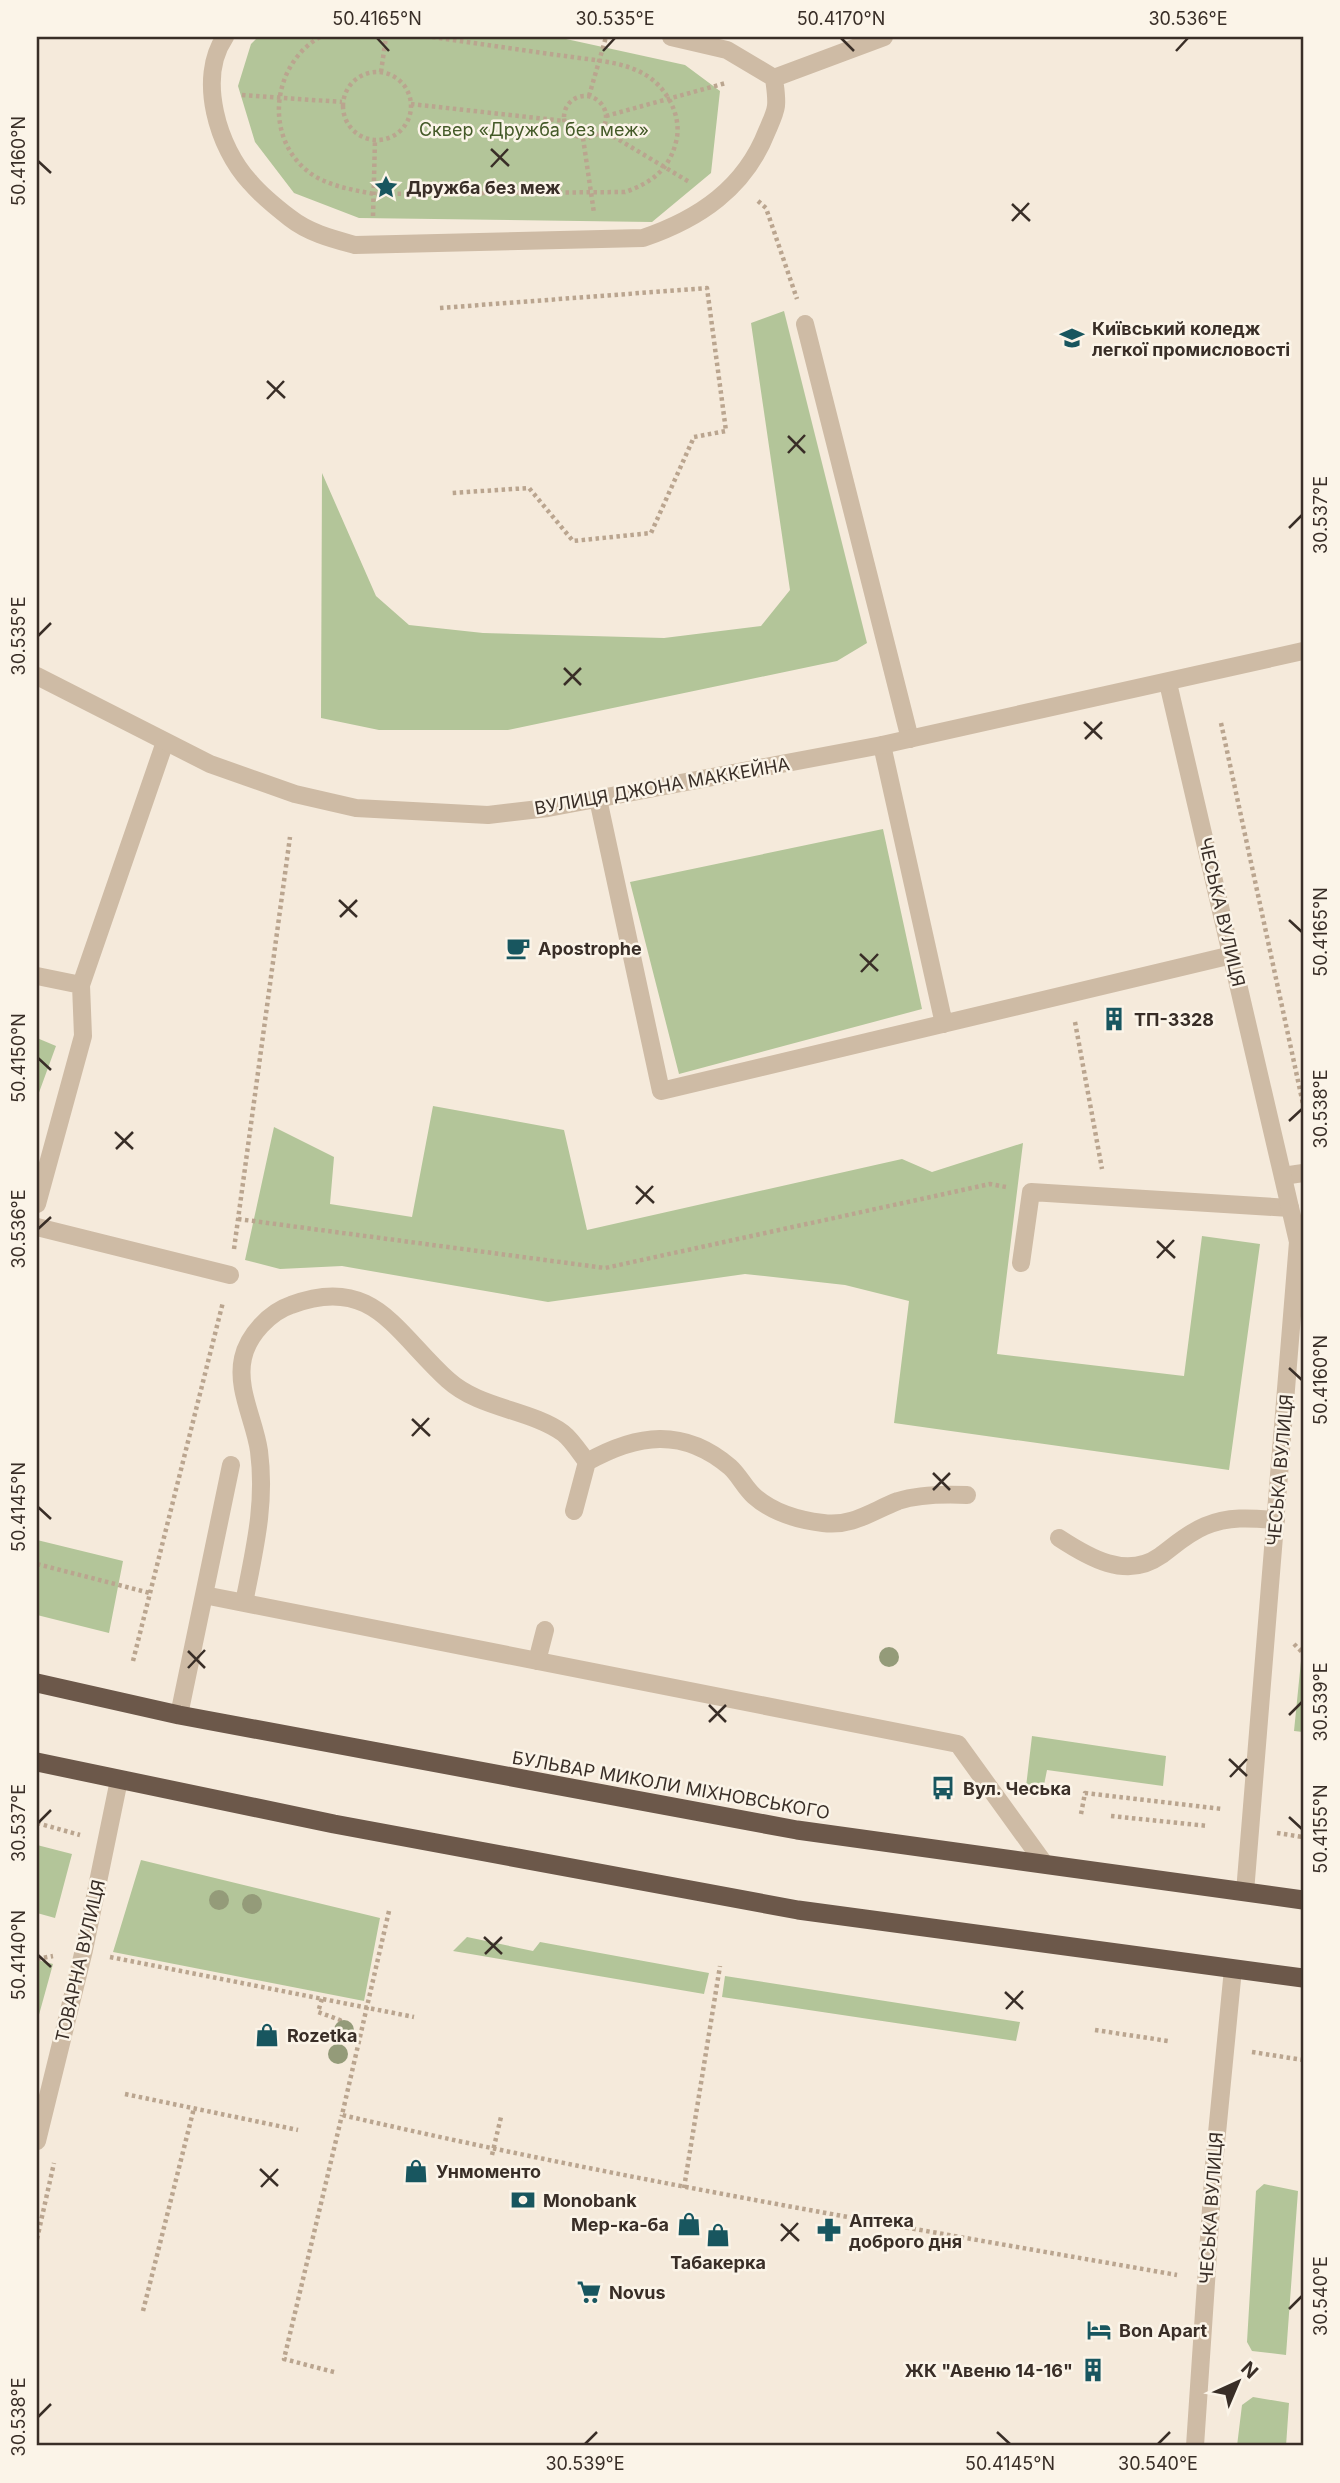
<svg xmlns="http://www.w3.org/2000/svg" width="1340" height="2483" viewBox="0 0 1340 2483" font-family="Inter,sans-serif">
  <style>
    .green { fill: #b3c599 }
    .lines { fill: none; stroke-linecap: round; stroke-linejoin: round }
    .path { stroke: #baa58f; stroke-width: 4.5; stroke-dasharray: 3.5 3.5; stroke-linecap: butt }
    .service { stroke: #cebba5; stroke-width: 18 }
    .minor { stroke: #cebba5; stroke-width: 18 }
    .tertiary { stroke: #cebba5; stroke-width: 18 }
    .trunk { stroke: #6c584a; stroke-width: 19 }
    .tree { fill: #949b79 }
    .ticks { fill: none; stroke: #392e27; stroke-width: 2.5 }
    .labels { text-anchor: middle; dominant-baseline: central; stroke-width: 5; stroke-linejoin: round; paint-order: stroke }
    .park-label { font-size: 18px; fill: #445a28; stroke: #fbf4e8 }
    .poi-label { font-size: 18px; font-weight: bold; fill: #392e27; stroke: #fbf4e8; text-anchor: start }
    .street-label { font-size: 18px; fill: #392e27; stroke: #fbf4e8 }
    .neatline { fill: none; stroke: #392e27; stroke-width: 2.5 }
    .ticks-label { font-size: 18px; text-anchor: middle; fill: #392e27 }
  </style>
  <rect width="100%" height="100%" fill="#f5eadb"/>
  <path class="green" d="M258,37H557L685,65L720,91L711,173L652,222L359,218L294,193L255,142L238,86L251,44Z
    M784,311L867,643L837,661L508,730H379L321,718L322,473L376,596L409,625L483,633L664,638L761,626L790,590L751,323Z
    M883,829L922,1009L679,1074L630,882Z
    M37,1038L56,1046L37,1098Z
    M433,1106L564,1130L587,1230L902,1159L932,1172L1023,1143L997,1354L1184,1376L1202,1236L1260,1244L1229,1470L894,1423L909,1301L845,1285L745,1274L548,1302L342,1266L280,1269L245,1260L274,1127L334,1157L330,1204L412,1217Z
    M37,1540L123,1561L109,1633L37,1615Z
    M1302,1651L1303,1652V1732L1294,1731Z
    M1032,1736L1166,1756L1163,1786L1047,1770L1043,1790L1026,1787Z
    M37,1845L72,1854L55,1918L37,1913Z
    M141,1860L380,1918L364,2001L113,1952Z
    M467,1937L533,1951L540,1942L709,1973L704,1994L453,1951Z
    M37,1960L53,1964L37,2022Z
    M725,1976L1020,2022L1016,2041L722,1997Z
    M1264,2184L1298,2191L1286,2355L1252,2351L1247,2342L1256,2191Z
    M1253,2397L1289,2403L1286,2446H1237L1242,2405Z"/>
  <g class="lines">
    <path class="path" d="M320,37C269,66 263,145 316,177C334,187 354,190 374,194L625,192C651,183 669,170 676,142C683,116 666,86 644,74C622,61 590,60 565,56C520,50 476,43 432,37
      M381,72L386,37
      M343 106a34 34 0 1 1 68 0a34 34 0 1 1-68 0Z
      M242,95L342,102
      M589,96L606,37
      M564 117a21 21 0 1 1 42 0a21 21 0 1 1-42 0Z
      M411,104L564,121
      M606,116L726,83
      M601,129L691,183
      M583,138L594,213
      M758,201L766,208L797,299
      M373,216L375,140
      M440,308L707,288L726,431L694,437L651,533L573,541L529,488L451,493
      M1221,723L1303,1104
      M1075,1022L1102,1169
      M238,1219L605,1268L990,1184L1006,1187
      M234,1249L290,837
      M37,1564L150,1593
      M1294,1644L1303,1653
      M133,1661L223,1302
      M1081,1814L1085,1793L1222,1809
      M1111,1816L1208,1826
      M37,1823L80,1835
      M1277,1833L1303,1837
      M389,1911L342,2115C618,2179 898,2226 1177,2275
      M110,1957L414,2017
      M37,1959L53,1956
      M322,1999L318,2012L340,2020L334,2045
      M1095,2030L1168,2041
      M1252,2052L1303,2060
      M125,2094L298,2130
      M492,2155L501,2117
      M684,2188L720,1966
      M37,2239L54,2163
      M143,2311L194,2108
      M334,2372L284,2359L342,2115"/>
    <path class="service" d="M805,324L910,739
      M882,745L944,1024
      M598,799L661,1091L1232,955
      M37,976L81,985
      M1283,1176L1303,1173
      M37,1204L83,1036L81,985L165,742
      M37,1227L230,1275
      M1021,1263L1031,1192L1290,1208
      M574,1511L587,1462
      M1059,1538C1088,1557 1126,1580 1160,1556C1175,1545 1188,1533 1205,1526C1229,1516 1251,1518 1276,1520
      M204,1595L958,1744L1044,1863
      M244,1603C254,1551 266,1505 259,1451C255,1421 236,1389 243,1358C248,1335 270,1312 291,1305C373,1274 395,1332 448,1380C480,1409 529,1409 563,1433C572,1440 580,1453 587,1462C637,1434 683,1427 730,1467C739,1475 745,1488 754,1496C773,1513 798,1520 823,1523C852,1527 872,1511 898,1501C920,1494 944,1494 967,1495
      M537,1661L545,1630
      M179,1715L231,1465"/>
    <path class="minor" d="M225,37C197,78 218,148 250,182C261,195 277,208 290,218C309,233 333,239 355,245L643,238C699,219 745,188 767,131C770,124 775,114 776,106C777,97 775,87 774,78
      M671,37L727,50L774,78
      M774,78L884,37
      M1168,683L1298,1242L1245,1892
      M37,2141L84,1950L119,1780
      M1195,2446L1214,2164L1233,1969"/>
    <path class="tertiary" d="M37,676L210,764L295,794L356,808L488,815L548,808L882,745L1303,651"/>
    <path class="trunk" d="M37,1683L179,1715L797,1830L1303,1900
      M37,1762L334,1824L798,1910L1303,1978"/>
  </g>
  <g class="tree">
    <circle cx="889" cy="1657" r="10"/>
    <circle cx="219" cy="1900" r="10"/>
    <circle cx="252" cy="1904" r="10"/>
    <circle cx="344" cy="2030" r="10"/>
    <circle cx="338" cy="2054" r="10"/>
  </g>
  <path class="ticks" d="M377,38L389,51M841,38L854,51M603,51L615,38M1176,51L1188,38M491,149L509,166M38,161L51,173M491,167L508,149M1012,204L1030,221M1012,221L1029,203M267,381L285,398M267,399L284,381M788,436L805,453M788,453L805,435M1289,528L1302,515M38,636L51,623M564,668L581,685M564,685L581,668M1084,722L1102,739M1085,739L1102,722M339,900L357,917M340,917L357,900M1289,920L1302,932M860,954L878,971M861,972L878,954M38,1058L51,1070M1289,1121L1302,1109M115,1132L133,1149M116,1149L133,1132M636,1186L654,1203M636,1204L653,1186M38,1229L51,1217M1157,1241L1175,1258M1157,1258L1174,1240M1289,1368L1302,1380M412,1419L430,1436M412,1436L429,1418M933,1473L950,1490M933,1490L950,1473M38,1507L51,1519M188,1651L205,1668M188,1668L205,1650M709,1705L726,1722M1289,1715L1302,1702M709,1722L726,1705M1229,1759L1247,1776M1230,1777L1247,1759M1289,1817L1302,1829M38,1823L51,1810M484,1937L502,1954M485,1954L502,1937M38,1955L51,1967M1005,1992L1023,2009M1006,2009L1023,1991M260,2169L278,2186M261,2187L278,2169M781,2224L799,2241M781,2241L798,2223M1289,2309L1302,2296M38,2417L51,2404M997,2432L1010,2444M585,2444L597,2432M1158,2444L1170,2432"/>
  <defs>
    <g id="sight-bare" transform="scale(1.89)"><path d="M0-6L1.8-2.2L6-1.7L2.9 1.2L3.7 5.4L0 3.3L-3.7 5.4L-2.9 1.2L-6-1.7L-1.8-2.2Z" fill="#18565f" stroke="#fbf4e8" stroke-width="2.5" paint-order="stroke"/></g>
    <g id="university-bare" transform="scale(1.89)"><path d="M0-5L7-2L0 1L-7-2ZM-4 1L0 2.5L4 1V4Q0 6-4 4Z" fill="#18565f" stroke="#fbf4e8" stroke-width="2.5" paint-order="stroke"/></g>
    <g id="cafe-bare" transform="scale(1.89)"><path d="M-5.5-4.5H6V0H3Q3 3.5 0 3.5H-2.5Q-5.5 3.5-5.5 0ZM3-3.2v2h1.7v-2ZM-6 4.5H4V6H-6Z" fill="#18565f" stroke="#fbf4e8" stroke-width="2.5" paint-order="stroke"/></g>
    <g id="building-bare" transform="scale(1.89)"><path d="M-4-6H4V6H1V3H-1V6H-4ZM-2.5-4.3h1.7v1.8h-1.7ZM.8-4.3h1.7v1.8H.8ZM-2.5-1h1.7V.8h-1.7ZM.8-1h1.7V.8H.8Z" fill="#18565f" stroke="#fbf4e8" stroke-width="2.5" paint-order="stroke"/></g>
    <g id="bus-bare" transform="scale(1.89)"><path d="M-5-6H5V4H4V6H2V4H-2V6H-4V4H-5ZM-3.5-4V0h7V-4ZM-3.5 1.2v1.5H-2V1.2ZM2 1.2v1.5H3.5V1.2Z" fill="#18565f" stroke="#fbf4e8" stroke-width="2.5" paint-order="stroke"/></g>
    <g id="shop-bare" transform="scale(1.89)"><path d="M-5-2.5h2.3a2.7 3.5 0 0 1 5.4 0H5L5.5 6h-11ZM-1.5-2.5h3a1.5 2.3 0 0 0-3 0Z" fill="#18565f" stroke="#fbf4e8" stroke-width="2.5" paint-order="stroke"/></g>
    <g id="bank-bare" transform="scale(1.89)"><path d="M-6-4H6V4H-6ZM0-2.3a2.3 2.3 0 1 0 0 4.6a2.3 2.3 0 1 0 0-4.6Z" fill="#18565f" stroke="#fbf4e8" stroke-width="2.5" paint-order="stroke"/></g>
    <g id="pharmacy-bare" transform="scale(1.89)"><path d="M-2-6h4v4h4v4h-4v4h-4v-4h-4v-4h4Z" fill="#18565f" stroke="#fbf4e8" stroke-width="2.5" paint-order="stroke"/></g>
    <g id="supermarket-bare" transform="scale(1.89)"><path d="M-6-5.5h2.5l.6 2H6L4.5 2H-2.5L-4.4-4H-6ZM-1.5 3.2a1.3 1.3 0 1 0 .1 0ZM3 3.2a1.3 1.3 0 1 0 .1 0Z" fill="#18565f" stroke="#fbf4e8" stroke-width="2.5" paint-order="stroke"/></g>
    <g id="hotel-bare" transform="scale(1.89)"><path d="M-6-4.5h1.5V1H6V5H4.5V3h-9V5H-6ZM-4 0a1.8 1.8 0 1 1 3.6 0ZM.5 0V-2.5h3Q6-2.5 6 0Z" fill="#18565f" stroke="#fbf4e8" stroke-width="2.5" paint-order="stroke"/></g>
  </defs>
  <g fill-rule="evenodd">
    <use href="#sight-bare" x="386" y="187"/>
    <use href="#university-bare" x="1072" y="338"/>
    <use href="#cafe-bare" x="518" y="948"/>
    <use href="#building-bare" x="1114" y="1019"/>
    <use href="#bus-bare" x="943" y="1788"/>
    <use href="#shop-bare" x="267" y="2035"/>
    <use href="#shop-bare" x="416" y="2171"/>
    <use href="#bank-bare" x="523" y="2200"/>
    <use href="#shop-bare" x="689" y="2224"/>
    <use href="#pharmacy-bare" x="829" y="2230"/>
    <use href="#shop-bare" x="718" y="2235"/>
    <use href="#supermarket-bare" x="589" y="2292"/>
    <use href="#hotel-bare" x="1099" y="2330"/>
    <use href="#building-bare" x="1093" y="2370"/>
  </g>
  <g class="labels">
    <g class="park-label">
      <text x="534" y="129">Сквер «Дружба без меж»</text>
    </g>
    <g class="poi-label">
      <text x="406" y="187">Дружба без меж</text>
      <text x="1092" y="328">Київський коледж<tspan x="1092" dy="21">легкої промисловості</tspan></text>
      <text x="538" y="948">Apostrophe</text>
      <text x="1134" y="1019">ТП-3328</text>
      <text x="963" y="1788">Вул. Чеська</text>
      <text x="287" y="2035">Rozetka</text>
      <text x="436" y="2171">Унмоменто</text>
      <text x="543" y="2200">Monobank</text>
      <text x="849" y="2220">Аптека<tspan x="849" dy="21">доброго дня</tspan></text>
      <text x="669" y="2224" text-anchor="end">Мер-ка-ба</text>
      <text x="718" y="2262" text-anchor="middle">Табакерка</text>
      <text x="609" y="2292">Novus</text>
      <text x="1119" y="2330">Bon Apart</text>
      <text x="1073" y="2370" text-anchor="end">ЖК "Авеню 14-16"</text>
    </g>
    <g class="street-label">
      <text transform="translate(662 786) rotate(-10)">ВУЛИЦЯ ДЖОНА МАККЕЙНА</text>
      <text transform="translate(1222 912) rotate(77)">ЧЕСЬКА ВУЛИЦЯ</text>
      <text transform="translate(1280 1470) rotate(-85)">ЧЕСЬКА ВУЛИЦЯ</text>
      <text transform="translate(671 1785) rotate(10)">БУЛЬВАР МИКОЛИ МІХНОВСЬКОГО</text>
      <text transform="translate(80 1961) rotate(-77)">ТОВАРНА ВУЛИЦЯ</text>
      <text transform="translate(1211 2208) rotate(-86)">ЧЕСЬКА ВУЛИЦЯ</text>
    </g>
  </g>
  <rect width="1340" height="2483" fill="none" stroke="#fbf4e8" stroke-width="77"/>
  <g transform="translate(1238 2382) rotate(44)" stroke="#fbf4e8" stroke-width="5" paint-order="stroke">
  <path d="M0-5L12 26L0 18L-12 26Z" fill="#392e27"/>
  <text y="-10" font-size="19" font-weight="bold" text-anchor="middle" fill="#392e27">N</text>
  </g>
  <rect x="38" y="38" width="1264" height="2406" class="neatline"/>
  <g class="ticks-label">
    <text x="377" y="25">50.4165°N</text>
    <text x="615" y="25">30.535°E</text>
    <text x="841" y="25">50.4170°N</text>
    <text x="1188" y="25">30.536°E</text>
    <text transform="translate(19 161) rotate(-90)" y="6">50.4160°N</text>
    <text transform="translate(1321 515) rotate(-90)" y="6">30.537°E</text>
    <text transform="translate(19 636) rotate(-90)" y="6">30.535°E</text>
    <text transform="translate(1321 932) rotate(-90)" y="6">50.4165°N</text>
    <text transform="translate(19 1058) rotate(-90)" y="6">50.4150°N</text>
    <text transform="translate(1321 1109) rotate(-90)" y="6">30.538°E</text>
    <text transform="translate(19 1229) rotate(-90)" y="6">30.536°E</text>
    <text transform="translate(1321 1380) rotate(-90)" y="6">50.4160°N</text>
    <text transform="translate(19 1507) rotate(-90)" y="6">50.4145°N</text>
    <text transform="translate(1321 1702) rotate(-90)" y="6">30.539°E</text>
    <text transform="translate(19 1823) rotate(-90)" y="6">30.537°E</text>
    <text transform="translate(1321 1829) rotate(-90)" y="6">50.4155°N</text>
    <text transform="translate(19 1955) rotate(-90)" y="6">50.4140°N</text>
    <text transform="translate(1321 2296) rotate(-90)" y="6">30.540°E</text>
    <text transform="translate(19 2417) rotate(-90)" y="6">30.538°E</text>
    <text x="585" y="2470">30.539°E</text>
    <text x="1010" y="2470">50.4145°N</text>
    <text x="1158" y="2470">30.540°E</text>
  </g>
</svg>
